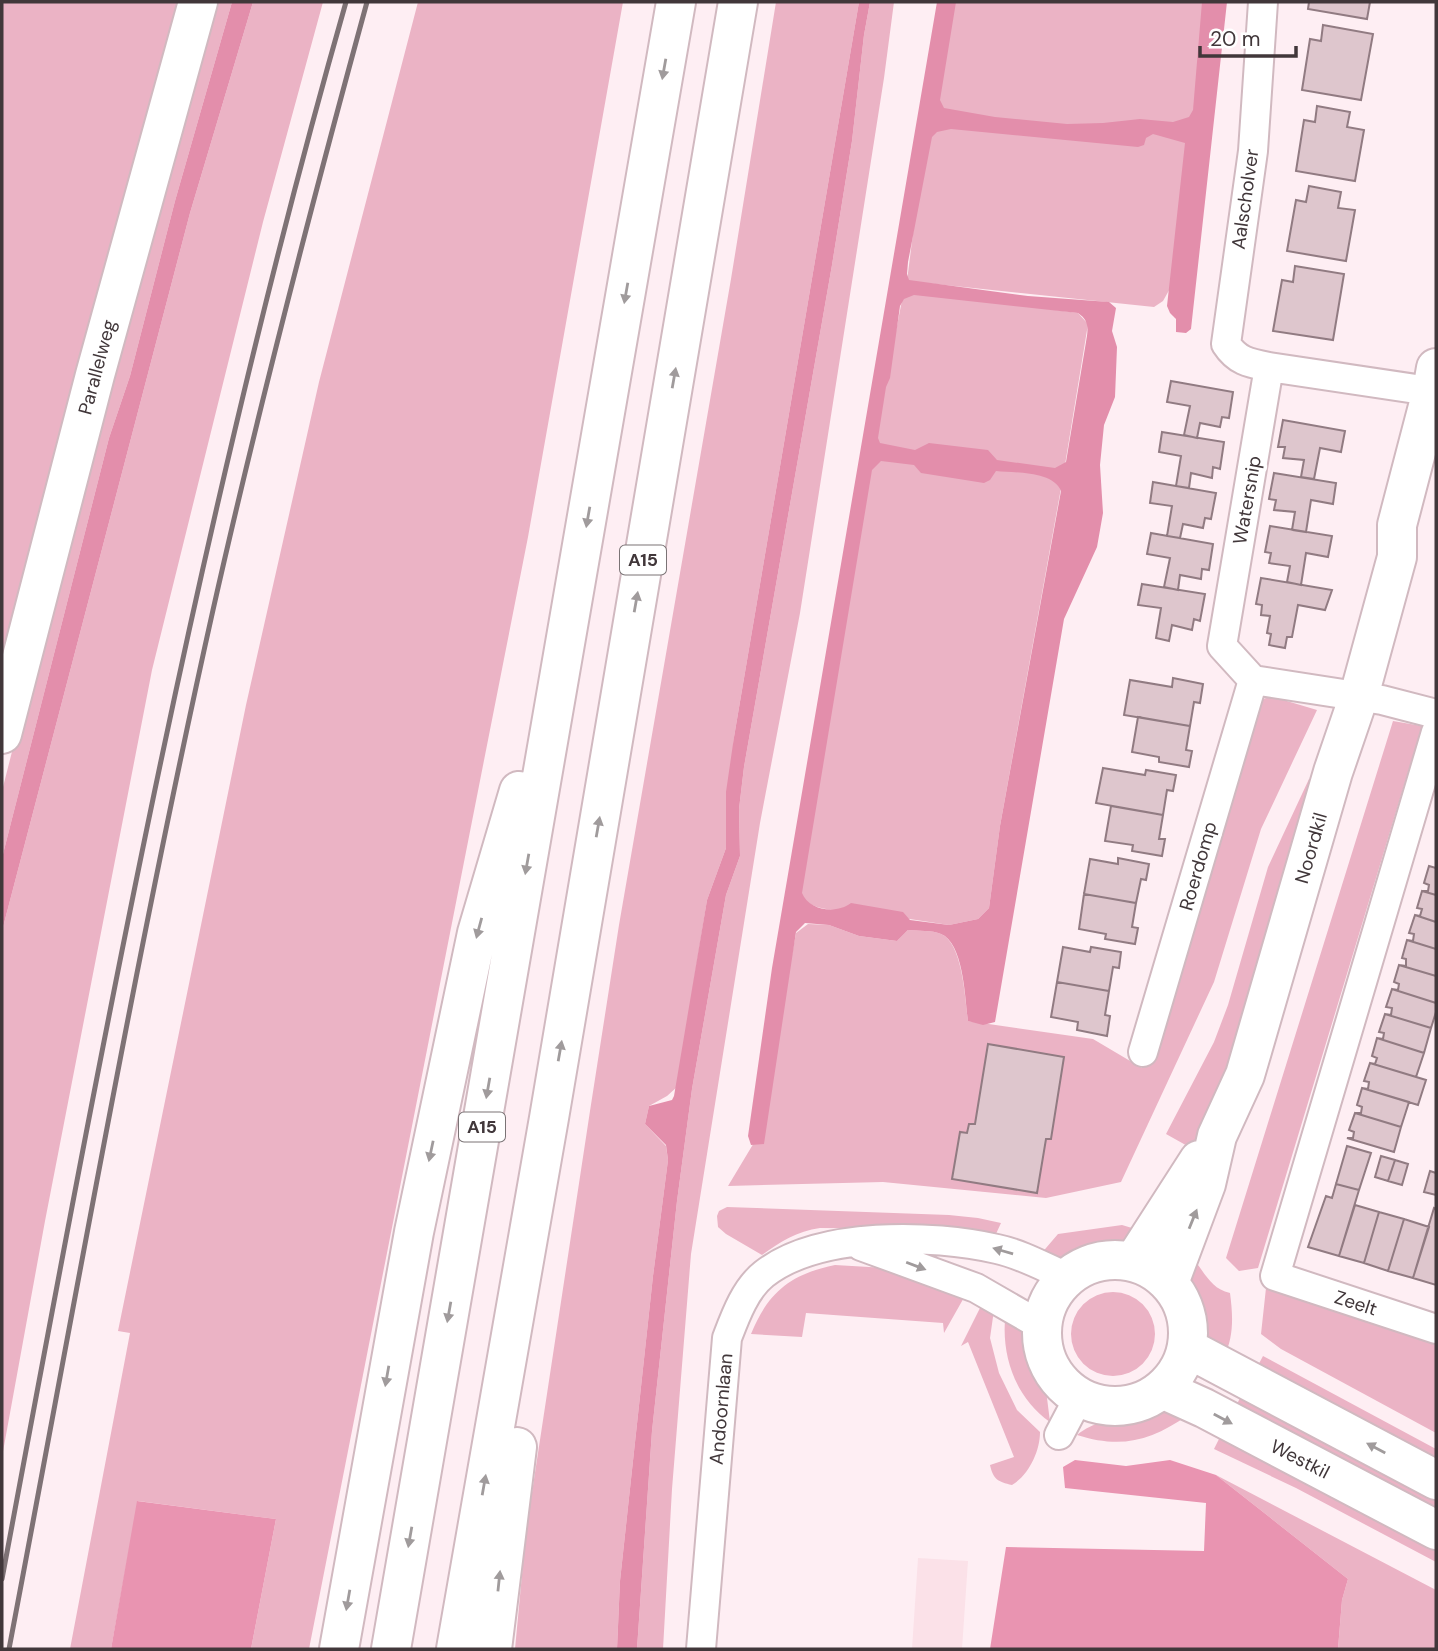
<svg xmlns="http://www.w3.org/2000/svg" width="1438" height="1651" viewBox="0 0 1438 1651" font-family="'DM Sans',sans-serif">
  <style>
    .built { fill: #fbe1e8 }
    .green { fill: #ebb3c5 }
    .forest { fill: #e994b1 }
    .water { fill: #e38eab; fill-rule: evenodd }
    .building { fill: #dec6cd; stroke: #917b82; stroke-width: 2 }
    .lines { fill: none; stroke-linecap: round; stroke-linejoin: round }
    .street-casing { stroke: #d1b9c0; stroke-width: 32 }
    .secondary-casing { stroke: #d1b9c0; stroke-width: 42 }
    .highway-casing { stroke: #d1b9c0; stroke-width: 42 }
    .street { stroke: #fff; stroke-width: 28 }
    .secondary { stroke: #fff; stroke-width: 38 }
    .highway { stroke: #fff; stroke-width: 38 }
    .rail { stroke: #7e7275; stroke-width: 5 }
    .oneway { fill: #a09b9c }
    .labels { text-anchor: middle; dominant-baseline: central; stroke-width: 7; stroke-linejoin: round; paint-order: stroke }
    .shield { fill: #fff; stroke: #7a7375; stroke-width: 2 }
    .shield-label { font-size: 18px; font-weight: bold; fill: #41373a }
    .street-label { font-size: 19px; fill: #41373a; stroke: #fff }
  </style>
  <rect width="100%" height="100%" fill="#feeef3"/>
  <path class="built" d="M918,1558L968,1561L962,1649H912Z"/>
  <path class="green" d="M2,2H184L2,676Z
    M213,2H232L175,201L130,376L109,438L2,858V791L44,626Z
    M253,2H323L263,222L152,670L45,1221L2,1457V931L190,213Z
    M418,2H623L528,537L309,1649H251L276,1519L138,1501L111,1649H70L130,1333L118,1331L246,705L319,382Z
    M776,2H859L734,737L726,848L707,900L677,1087L667,1096L649,1106L645,1124L666,1146L668,1160L653,1276L620,1581L617,1649H515L526,1532L590,1111L619,925L731,279Z
    M870,2H894L884,78L800,613L760,823L691,1254L672,1489L663,1649H637L652,1431L677,1201L692,1089L726,895L740,856L739,809L744,767L832,265L852,141L864,35Z
    M948,2H1207L1172,285L1163,301L1154,307L907,281L928,114Z
    M904,290L1078,313L1088,324L1063,477L1000,826L989,908L978,919L949,925L844,909C826,911 812,908 800,896L885,387Z
    M1270,696L1317,710L1261,829L1214,982L1121,1182L1046,1198L883,1182L728,1186L758,1136L796,933L808,924L829,925L859,936L897,941L908,930C918,931 932,930 941,934C963,943 965,1000 968,1021L1093,1039L1142,1068L1260,701Z
    M1393,721L1422,726L1258,1268L1239,1271L1226,1258Z
    M1309,779L1315,780L1227,1065L1212,1105L1191,1148L1166,1134L1214,1042L1228,1005L1268,867Z
    M727,1207L949,1215L978,1218L1001,1223L995,1236L925,1229L820,1228C797,1231 780,1242 762,1255L726,1234L718,1227L717,1216L719,1211Z
    M1122,1225L1142,1231L1121,1246L1071,1258L1040,1255L1058,1234Z
    M1195,1261C1206,1275 1212,1289 1230,1293C1233,1316 1234,1336 1224,1357L1204,1341L1200,1331L1188,1285Z
    M835,1265L886,1268L966,1294L944,1333L943,1323L806,1313L802,1337L751,1334C768,1292 791,1274 835,1265Z
    M1266,1288L1436,1340V1433L1281,1349L1261,1334Z
    M1071 1334a42 42 0 1 1 84 0a42 42 0 1 1-84 0Z
    M982,1304L994,1310L990,1338L999,1373L1017,1410L1040,1432C1040,1451 1029,1475 1012,1485C998,1482 993,1479 990,1465L1014,1457L968,1342L961,1346Z
    M1005,1320L1015,1324L1024,1335L1030,1354L1046,1390L1050,1422C1017,1399 1002,1359 1005,1320Z
    M1263,1356L1436,1449V1471L1254,1373Z
    M1245,1388L1436,1490V1522L1232,1414Z
    M1158,1412H1174L1188,1415C1151,1441 1121,1449 1077,1435C1094,1421 1109,1421 1130,1419C1139,1418 1149,1414 1158,1412Z
    M1223,1431L1436,1542V1562L1296,1488L1214,1449Z
    M1216,1475L1436,1590V1649H1338L1342,1600L1348,1579Z"/>
  <path class="forest" d="M1075,1460L1126,1466L1170,1460L1216,1475L1348,1579L1342,1600L1338,1649H990L1006,1547L1204,1551L1206,1503L1065,1488L1063,1467Z
    M137,1501L276,1519L251,1649H111Z"/>
  <path class="water" d="M232,2H253L190,213L2,931V858L109,438L130,376L175,201Z
    M859,2H870L864,35L852,141L832,265L744,767L739,809L740,856L726,895L692,1089L677,1201L652,1431L637,1649H617L620,1581L653,1276L668,1160L666,1145L645,1124L649,1106L672,1100L674,1096L707,900L726,848V792L734,737Z
    M937,2H956L940,100L944,108L995,117L1067,124L1103,123L1140,119L1173,122L1189,117L1193,110L1202,2H1227L1191,329L1186,333L1176,332V319L1170,313L1167,306L1185,143L1153,134L1146,138L1144,145L1138,147L951,129L937,132L932,137L908,262L907,274L909,280L1028,296L1109,302L1116,308L1112,331L1117,347L1115,397L1104,425L1100,465L1103,513L1097,547L1064,619L995,1022L983,1025L968,1021C965,1000 964,943 941,934C932,930 918,931 908,930L897,941L859,936L829,925L805,923L796,932L764,1144L751,1145L748,1136L772,968ZM914,295L1078,313C1090,321 1088,330 1086,342L1066,462L1055,468L997,460L988,450L929,443L915,450L880,443L878,438L886,387L890,378L900,306L904,299ZM881,461L914,465L921,473L984,483L990,480L996,471C1015,473 1053,471 1061,491L1000,826L989,908L978,919L949,925L910,920L903,912L851,903C837,914 809,911 802,893L872,470Z"/>
  <path class="building" d="M1309,2H1370L1367,19L1308,9Z
    M1323,25L1373,34L1361,100L1302,90L1310,39L1321,41Z
    M1317,106L1350,112L1347,127L1364,130L1355,181L1296,171L1304,120L1315,122Z
    M1309,186L1341,192L1338,208L1355,210L1346,261L1287,251L1296,200L1306,202Z
    M1295,266L1344,274L1333,340L1273,331L1282,280L1293,282Z
    M1171,381L1233,392L1229,418L1222,417L1220,427L1200,423L1197,438L1184,435L1190,406L1167,402Z
    M1283,420L1345,431L1341,452L1320,448L1314,479L1301,477L1304,460L1283,458L1285,447H1278Z
    M1162,432L1224,442L1220,469L1213,467L1212,478L1191,473L1189,488L1176,486L1181,456L1159,452Z
    M1274,473L1336,483L1333,504L1311,500L1306,532L1292,530L1295,512L1274,510L1276,500L1269,499Z
    M1153,482L1216,493L1211,519L1205,518L1203,528L1183,524L1180,538L1167,536L1172,506L1150,503Z
    M1270,526L1332,536L1328,557L1306,553L1301,585L1287,582L1290,566L1269,563L1271,553L1265,552Z
    M1151,533L1213,544L1209,570L1202,569L1201,579L1180,575L1178,590L1164,587L1170,558L1147,554Z
    M1261,578L1332,590L1325,610L1298,605L1292,637H1287L1285,648L1269,645L1271,634L1267,633L1270,616L1261,615L1262,605L1256,604Z
    M1142,584L1205,594L1200,621L1194,619L1192,630L1172,625L1169,641L1156,638L1161,608L1138,605Z
    M1173,678L1203,684L1200,703L1194,702L1190,726L1124,715L1130,680L1172,687Z
    M1138,717L1190,726L1186,750L1192,751L1189,767L1159,762V757L1132,752Z
    M1103,768L1145,775L1146,770L1176,775L1173,791L1167,790L1163,815L1096,803Z
    M1111,806L1163,815L1159,839H1165L1162,856L1132,851L1133,845L1105,841Z
    M1118,858L1149,864L1146,880L1141,879L1136,903L1084,894L1090,859L1118,864Z
    M1429,866L1436,868V895L1422,891H1428L1429,885L1424,883Z
    M1422,891L1436,895V922L1415,915L1420,916L1422,909L1417,908Z
    M1084,894L1136,903L1132,927L1138,928L1135,944L1105,939L1106,934L1079,929Z
    M1415,915L1436,922V949L1407,940L1413,941L1414,934L1409,933Z
    M1407,940L1436,949V976L1399,965L1406,966V959L1402,958Z
    M1063,947L1090,952L1091,947L1121,952L1119,968L1113,967L1109,991L1057,982Z
    M1399,965L1436,976V1003L1392,989L1398,990L1399,984L1394,982Z
    M1057,982L1109,991L1105,1015L1110,1016L1107,1036L1077,1030L1078,1022L1051,1017Z
    M1392,989L1436,1003V1012L1431,1028L1385,1014L1391,1015L1392,1008L1386,1007Z
    M1385,1014L1431,1028L1424,1053L1377,1038L1383,1039L1384,1033L1379,1032Z
    M1377,1038L1424,1053L1416,1077L1370,1063L1375,1064L1377,1058L1372,1056Z
    M988,1044L1064,1057L1051,1139H1046L1037,1193L952,1179L960,1132L967,1133L969,1124H975Z
    M1370,1063L1426,1080L1418,1105L1362,1088L1368,1089L1369,1082L1364,1081Z
    M1362,1088L1409,1102L1401,1127L1355,1113H1361L1362,1107L1357,1105Z
    M1355,1113L1401,1127L1394,1152L1347,1138H1353L1354,1132L1349,1130Z
    M1347,1146L1371,1153L1359,1190L1336,1184Z
    M1381,1156L1395,1160L1388,1181L1375,1177Z
    M1395,1160L1408,1164L1402,1185L1388,1181Z
    M1430,1171L1436,1173V1195L1424,1192Z
    M1336,1184L1359,1190L1339,1256L1308,1247L1326,1196L1332,1198Z
    M1355,1205L1379,1212L1364,1263L1339,1256Z
    M1434,1208L1436,1209V1285L1413,1278Z
    M1379,1212L1404,1219L1388,1271L1364,1263Z
    M1404,1219L1429,1227L1413,1278L1388,1271Z"/>
  <g class="lines">
    <g class="street-casing">
      <path id="street" d="M1263,2L1253,151L1226,344C1237,361 1249,363 1269,367
        M1436,392L1269,367L1222,646L1253,680L1382,700L1436,714
        M1436,732L1275,1276L1436,1329
        M1143,1052L1253,680
        M861,1246L976,1288L1042,1326
        M1059,1435L1079,1397
        M701,1649L727,1338C735,1317 745,1289 764,1274C819,1231 932,1234 997,1249C1021,1254 1044,1267 1067,1277"/>
    </g>
    <g class="secondary-casing">
      <path id="secondary" d="M2,734L95,375L198,2
        M1042 1333a73 73 0 1 1 146 0a73 73 0 1 1-146 0Z
        M1134,1261L1199,1160
        M1169,1283L1206,1184L1217,1136L1245,1075L1333,772L1359,696L1397,557V525L1432,391L1436,368
        M1187,1348L1436,1480
        M1162,1389L1204,1408L1436,1530"/>
    </g>
    <g class="highway-casing">
      <path id="highway" d="M339,1649L414,1232L477,933L519,791
        M391,1649L676,2
        M456,1649L549,1118L738,2
        M492,1649L517,1447"/>
    </g>
    <use href="#street" class="street"/>
    <use href="#secondary" class="secondary"/>
    <use href="#highway" class="highway"/>
    <path class="rail" d="M2,1579C101,1050 198,520 346,2
      M9,1649C75,1302 136,954 213,610C259,406 312,203 367,2"/>
  </g>
  <defs><path id="oneway-solid" d="M-6-.8H1V-3.2L6.5 0L1 3.2V.8H-6Z" transform="scale(1.75)"/></defs>
  <g class="oneway">
    <use href="#oneway-solid" transform="translate(664 69) rotate(100)"/>
    <use href="#oneway-solid" transform="translate(626 293) rotate(100)"/>
    <use href="#oneway-solid" transform="translate(674 378) rotate(-80)"/>
    <use href="#oneway-solid" transform="translate(588 517) rotate(100)"/>
    <use href="#oneway-solid" transform="translate(636 602) rotate(-80)"/>
    <use href="#oneway-solid" transform="translate(598 827) rotate(-80)"/>
    <use href="#oneway-solid" transform="translate(527 864) rotate(100)"/>
    <use href="#oneway-solid" transform="translate(479 928) rotate(105)"/>
    <use href="#oneway-solid" transform="translate(560 1051) rotate(-80)"/>
    <use href="#oneway-solid" transform="translate(488 1088) rotate(100)"/>
    <use href="#oneway-solid" transform="translate(431 1151) rotate(102)"/>
    <use href="#oneway-solid" transform="translate(1193 1219) rotate(-68)"/>
    <use href="#oneway-solid" transform="translate(1003 1251) rotate(-164)"/>
    <use href="#oneway-solid" transform="translate(916 1266) rotate(21)"/>
    <use href="#oneway-solid" transform="translate(449 1312) rotate(100)"/>
    <use href="#oneway-solid" transform="translate(387 1376) rotate(100)"/>
    <use href="#oneway-solid" transform="translate(1223 1419) rotate(28)"/>
    <use href="#oneway-solid" transform="translate(1376 1448) rotate(-152)"/>
    <use href="#oneway-solid" transform="translate(484 1485) rotate(-80)"/>
    <use href="#oneway-solid" transform="translate(410 1537) rotate(100)"/>
    <use href="#oneway-solid" transform="translate(499 1581) rotate(-84)"/>
    <use href="#oneway-solid" transform="translate(348 1600) rotate(100)"/>
  </g>
  <g class="labels">
    <g class="shield">
      <rect x="620" y="545.5" width="46" height="29" rx="5"/>
      <rect x="459" y="1112.5" width="46" height="29" rx="5"/>
    </g>
    <g class="shield-label">
      <text x="643" y="560">A15</text>
      <text x="482" y="1127">A15</text>
    </g>
    <g class="street-label">
      <text transform="translate(1245 199) rotate(-82)">Aalscholver</text>
      <text transform="translate(97 367) rotate(-75)">Parallelweg</text>
      <text transform="translate(1247 500) rotate(-80)">Watersnip</text>
      <text transform="translate(1311 848) rotate(-74)">Noordkil</text>
      <text transform="translate(1198 866) rotate(-74)">Roerdomp</text>
      <text transform="translate(1356 1303) rotate(18)">Zeelt</text>
      <text transform="translate(721 1409) rotate(-85)">Andoornlaan</text>
      <text transform="translate(1300 1459) rotate(27)">Westkil</text>
    </g>
  </g>
  <rect width="1438" height="1651" fill="none" stroke="#41373a" stroke-width="7"/>
  <path d="M1200 46v10h96v-10" fill="none" stroke="#41373a" stroke-width="3.5"/>
  <text x="1210" y="46" font-size="21" fill="#41373a" stroke="#ffffff" stroke-width="5" paint-order="stroke">20 m</text>
</svg>
